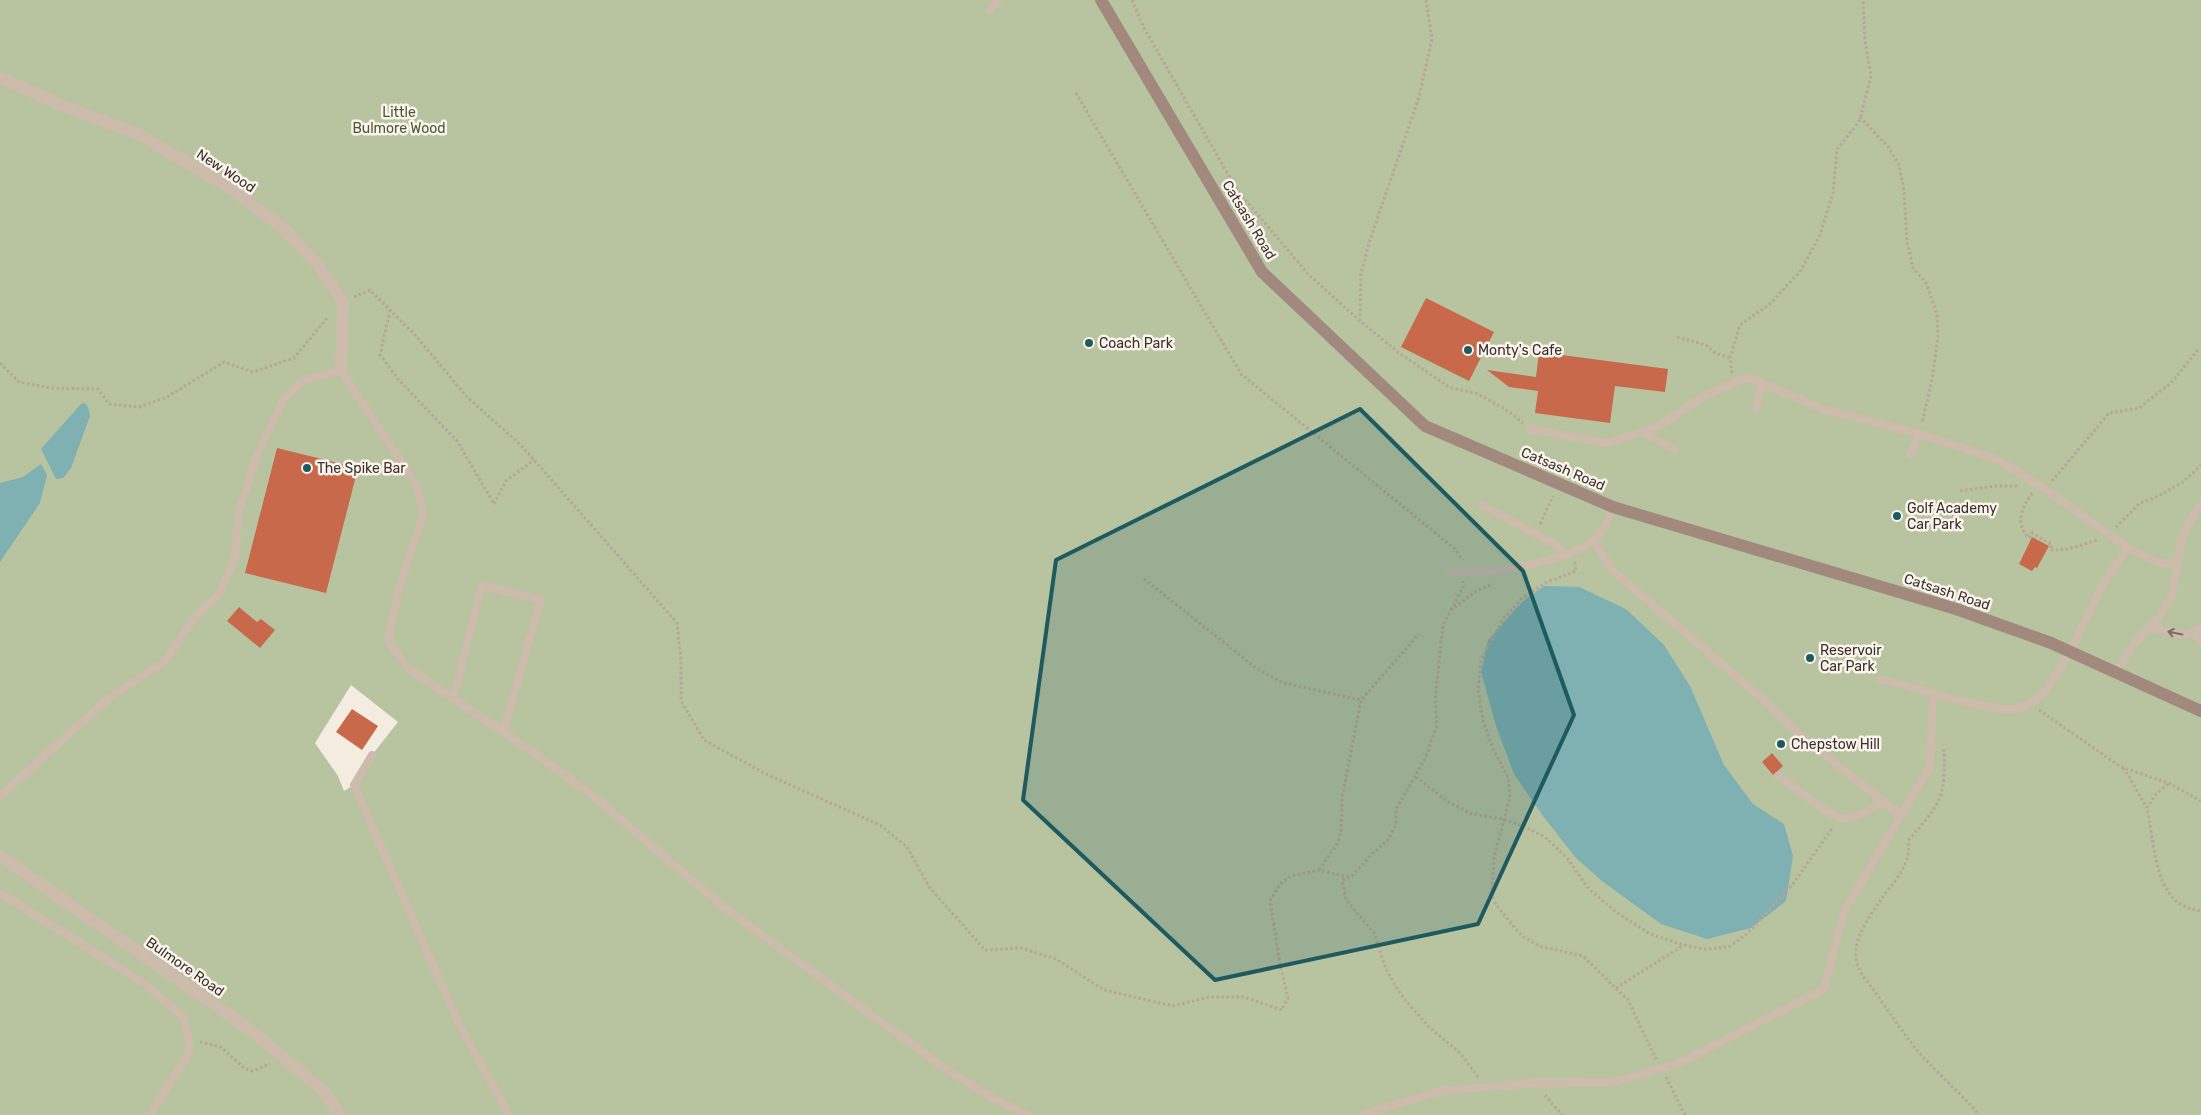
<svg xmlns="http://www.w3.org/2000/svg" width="2201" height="1115" viewBox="0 0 2201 1115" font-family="Rubik,sans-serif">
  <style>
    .green { fill: #b8c4a0; fill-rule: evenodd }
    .water { fill: #7fb0b2 }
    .building { fill: #c8694b }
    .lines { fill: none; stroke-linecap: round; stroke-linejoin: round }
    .path { stroke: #b9a596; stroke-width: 3; stroke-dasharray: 2.5 2.5; stroke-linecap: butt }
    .lane { stroke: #cdbbac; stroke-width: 8 }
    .street { stroke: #cdbbac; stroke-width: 12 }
    .secondary { stroke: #a18a7d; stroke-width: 12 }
    .oneway { stroke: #7d6f65 }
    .marked { fill: #1f5a5e; fill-opacity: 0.2; stroke: #1f5a5e; stroke-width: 4; stroke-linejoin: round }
    .poi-dot { fill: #1f5a5e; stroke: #fbf5ee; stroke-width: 2 }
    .labels { text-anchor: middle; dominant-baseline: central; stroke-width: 5; stroke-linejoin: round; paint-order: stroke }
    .park-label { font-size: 14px; fill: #4a5a2e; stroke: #fbf5ee }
    .street-label { font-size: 14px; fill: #3b302b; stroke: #fbf5ee }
    .poi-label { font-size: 14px; fill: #3b302b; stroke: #fbf5ee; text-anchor: start }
  </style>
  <rect width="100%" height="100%" fill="#f4ebe1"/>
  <path class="green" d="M0,0H2201V1115H0ZM351,685L398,722L372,755L354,785L344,791L338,776L315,743Z"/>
  <path class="water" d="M85,403L88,407L90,416L71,468L63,478L56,479L41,449L81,404Z
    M41,464L47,475L40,503L0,562V483L23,477Z
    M1544,586L1579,587L1626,609L1664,645L1690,686L1724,765L1753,804L1784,824L1793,856L1786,901L1751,928L1707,939L1661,924L1602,881L1576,858L1543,816L1514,774L1496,726L1481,672L1488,640L1522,602Z"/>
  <path class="building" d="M1426,298L1494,332L1469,381L1401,347Z
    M1539,352L1668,369L1665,392L1615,386L1610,423L1535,413L1538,391L1509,387L1487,370L1536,377Z
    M277,448L358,468L326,593L245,573Z
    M2032,537L2049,546L2037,568L2035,567L2032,571L2019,564Z
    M239,607L257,622L261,619L275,630L260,648L227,621Z
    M352,709L378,726L362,750L336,732Z
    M1772,753L1783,766L1773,775L1762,762Z"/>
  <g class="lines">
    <path class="path" d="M1132,0L1144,28L1237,190L1308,274L1360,321L1399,353L1449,387L1478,394L1508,411L1523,423
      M1076,93L1241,374L1455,549L1463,560
      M1860,117L1888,147L1899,165L1904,191L1907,241L1913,268L1926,283L1937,314L1938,335L1932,380L1922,423
      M354,297L370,290L416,336L467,397L521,445L677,623L681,660V701L704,740L768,775L880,825L907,847L930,888L985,950L1021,948L1056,959L1104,990L1173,1006L1209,997H1243L1282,1010L1288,998L1280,964L1270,901L1280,884L1291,876L1319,870L1348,877
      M390,310L380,355L398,379L457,441L494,504
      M1360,321L1361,274L1369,243L1419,97L1432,39L1426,0
      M1677,337L1706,345L1715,353L1730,358
      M0,363L19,382L50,388L98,389L109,404L139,407L167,397L224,362L253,372L294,358L328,317
      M1732,373L1730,358L1740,325L1771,303L1801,270L1820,235L1833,193L1837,149L1859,122L1871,76L1865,41L1863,0
      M2052,481L2109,413L2139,408L2171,383L2197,351L2201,350
      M1960,491L1995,486H2017
      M2032,493C2022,508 2014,523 2029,538L2032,533L2052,545L2050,550C2067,551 2081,545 2097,540
      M494,504L506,481L534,460
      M1540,524L1553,496
      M2116,527L2140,503L2156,497L2182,483L2201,465
      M1575,562L1576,571L1545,583L1520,600L1502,621L1481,660L1478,690L1483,721L1494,751L1508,777L1510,798L1494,857L1492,894L1496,905L1521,935L1539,946L1583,956L1628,1000L1656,1059
      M1144,579L1256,668L1283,683L1361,700
      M1451,610L1463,587V581
      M2039,710L2121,767L2169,783L2201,801
      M1944,749C1946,800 1940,803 1908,841C1913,864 1892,883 1880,901C1871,914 1858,932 1856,949C1854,972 1869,982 1880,999C1894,1019 1907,1039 1923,1057C1941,1077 1962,1094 1979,1115
      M2123,768L2128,775L2147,808
      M1416,777L1447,801L1472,814L1503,819L1523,826L1545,837L1567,858L1589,889L1616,912L1650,934L1684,945L1705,949L1729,947L1748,933L1793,884L1833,827
      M2168,784L2155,795L2147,808C2153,835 2154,882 2176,901C2183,907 2192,909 2201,911
      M1319,870L1338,843L1341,832L1342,798L1361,700L1419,634
      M1616,988L1684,945
      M200,1042L221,1047L245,1069L253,1071L270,1064
      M1478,1077L1460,1053L1430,1028L1401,995L1386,969L1374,933L1346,900L1342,880L1353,875L1370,856L1389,839L1396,824V809L1425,759L1437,725L1435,700L1443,625L1451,610L1476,591L1493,584
      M1666,1077L1685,1115
      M1545,1095L1562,1115"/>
    <path class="lane" d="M990,10L998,0
      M1756,408L1762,384
      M1530,429L1607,443L1658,427L1702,397L1747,377L1825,410L1920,434L1996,459L2045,489L2128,548
      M1642,432L1674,449
      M1910,455L1920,434
      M1482,505L1556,545L1564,554
      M1593,540L1612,570L1759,696L1801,736L1900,815
      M1450,572C1465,571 1481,572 1496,571C1520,568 1576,556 1594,540C1603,532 1609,519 1613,507
      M2149,627L2184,635L2201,628
      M2194,632L2201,642
      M2074,643L2104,582L2128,548L2157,562L2177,565
      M2116,673L2133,645L2159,617L2172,596L2182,537L2197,509L2201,506
      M1880,679L1966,702L2000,709H2016L2031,703L2044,694L2065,660
      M453,699L482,585L541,600L503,732
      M372,755L354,785L458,1022L509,1115
      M1778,776C1791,783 1830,817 1840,818C1856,820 1870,810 1882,801
      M0,796L108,699L165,661L195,617L219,594L235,558L239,512L255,460L283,400L304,380L341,371L418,487L423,515L399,588L388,641L408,668L530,750L595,797L721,905L943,1067L994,1099L1028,1115
      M0,893L145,984L184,1018L189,1041V1053L150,1115
      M1361,1115L1440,1091L1535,1083L1613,1082L1678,1064L1824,989L1844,912L1930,766L1933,694"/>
    <path class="street" d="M0,78L71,109L138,134L230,188L281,226L318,265L343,302L341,371
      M0,856L252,1031L321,1089L341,1115"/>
    <path class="secondary" d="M1101,0L1262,272L1425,426L1613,507L1956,609L2051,643L2201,711"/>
  </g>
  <defs><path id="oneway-shaft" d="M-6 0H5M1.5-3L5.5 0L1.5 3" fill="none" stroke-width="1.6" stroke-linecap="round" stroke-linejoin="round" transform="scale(1.25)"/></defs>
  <use class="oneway" href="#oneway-shaft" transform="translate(2175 633) rotate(-168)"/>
  <path class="marked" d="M1360,409L1523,571L1574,715L1478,924L1215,980L1023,800L1056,560Z"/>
  <g class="poi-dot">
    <circle cx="1089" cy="343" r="5"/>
    <circle cx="1468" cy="350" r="5"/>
    <circle cx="307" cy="468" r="5"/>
    <circle cx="1897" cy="516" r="5"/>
    <circle cx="1810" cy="658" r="5"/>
    <circle cx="1781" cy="744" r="5"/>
  </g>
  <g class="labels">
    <g class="park-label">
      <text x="399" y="112">Little<tspan x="399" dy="16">Bulmore Wood</tspan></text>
    </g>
    <g class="street-label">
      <text transform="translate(226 171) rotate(33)">New Wood</text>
      <text transform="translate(1249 220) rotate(59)">Catsash Road</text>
      <text transform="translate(1563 469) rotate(23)">Catsash Road</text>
      <text transform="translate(1947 592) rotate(18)">Catsash Road</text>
      <text transform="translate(185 967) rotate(35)">Bulmore Road</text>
    </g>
    <g class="poi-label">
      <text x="1099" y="343">Coach Park</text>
      <text x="1478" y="350">Monty's Cafe</text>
      <text x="317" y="468">The Spike Bar</text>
      <text x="1907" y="508">Golf Academy<tspan x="1907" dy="16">Car Park</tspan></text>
      <text x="1820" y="650">Reservoir<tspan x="1820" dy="16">Car Park</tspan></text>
      <text x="1791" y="744">Chepstow Hill</text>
    </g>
  </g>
</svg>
